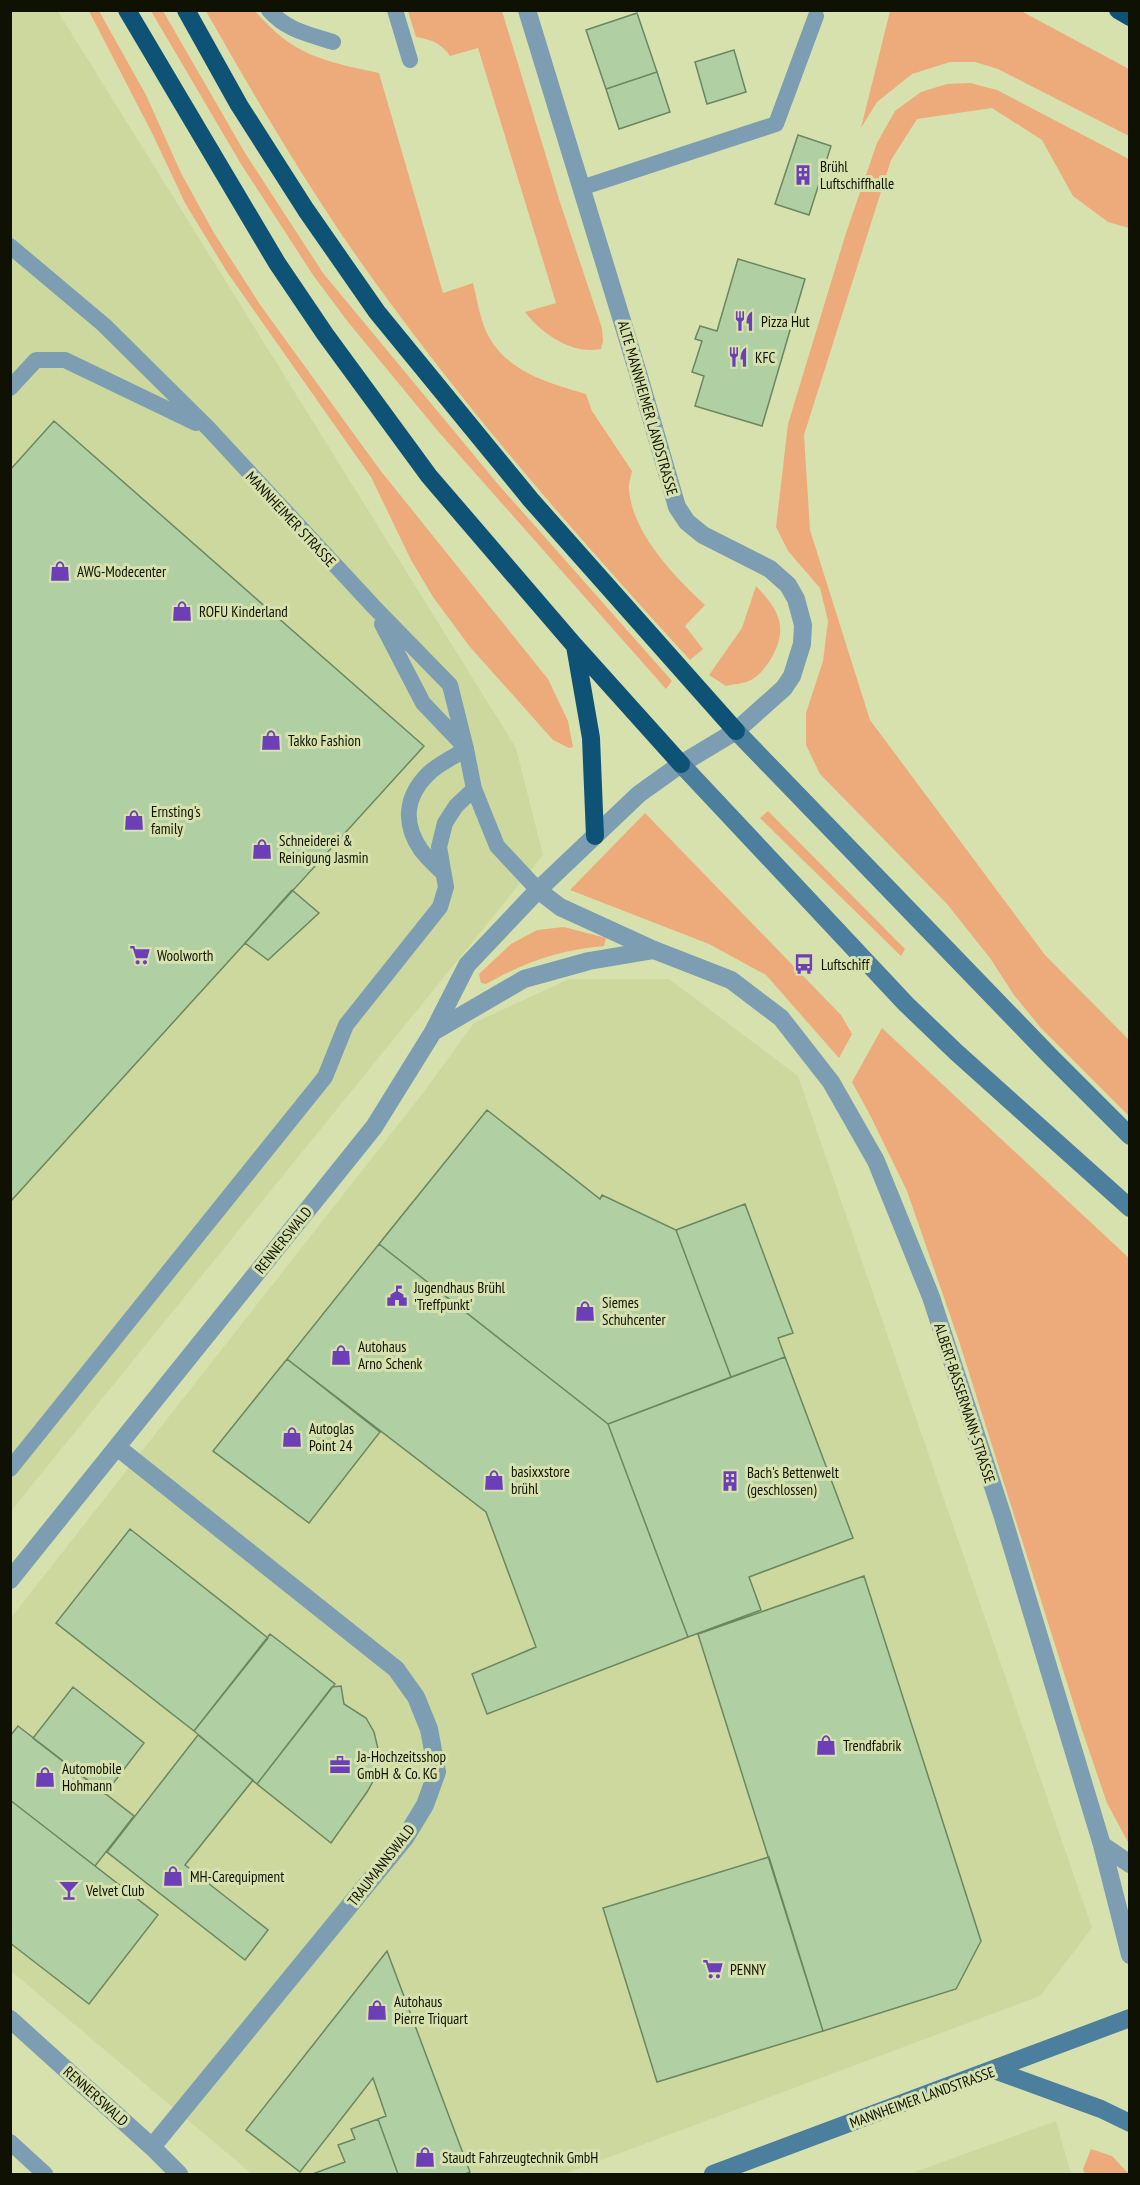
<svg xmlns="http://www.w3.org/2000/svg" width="1140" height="2185" viewBox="0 0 1140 2185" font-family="'PT Sans Narrow',sans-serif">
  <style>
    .built { fill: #ccd89d }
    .green { fill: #edab7b }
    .building { fill: #b0d0a4; stroke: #6a875f; stroke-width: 1.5 }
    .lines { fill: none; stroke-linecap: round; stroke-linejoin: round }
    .lane { stroke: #7c9db2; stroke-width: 16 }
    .street { stroke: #7c9db2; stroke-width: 18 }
    .secondary { stroke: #4c7e9d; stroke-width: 18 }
    .highway { stroke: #0e5376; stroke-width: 18 }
    .labels { text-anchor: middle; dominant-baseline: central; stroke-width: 6; stroke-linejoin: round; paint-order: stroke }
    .poi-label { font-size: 15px; fill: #0f1202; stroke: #d7e1ae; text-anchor: start }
    .street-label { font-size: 15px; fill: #0f1202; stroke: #d7e1ae }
  </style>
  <rect width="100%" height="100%" fill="#d7e1ae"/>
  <path class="built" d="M57,10L516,748L543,855L11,1511L10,11Z
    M569,979H669L798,1076L1092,1928L1040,1996L564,2174H252L11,1971L10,1619L423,1093L474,1023Z
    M1056,2121L1071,2174H909Z"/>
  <path class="green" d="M89,11H99L146,95L181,173L214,233L261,306L380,470L548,679L568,721L573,747L569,748L553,740L470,647L433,597L411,560L371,477L227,272L185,203L153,135Z
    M151,11H163L245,153L323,273L497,483L672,681L666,689L437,430L348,322L313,275L241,164Z
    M206,11H255C294,56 323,61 379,73L443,293L473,283C477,299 481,324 489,337C509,373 550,383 586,394L592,411L632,471C631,477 628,484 629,490C633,534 674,576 705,605L685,626L703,649L690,660C571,530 454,396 353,251C299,173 252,92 206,11Z
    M408,11H502L559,199L602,328L603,341L601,349C572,355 542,334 525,312L556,303L478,48L450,56C442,44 431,39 416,37Z
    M890,11H1021L1129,69V136L998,69L975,62H950L912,74L877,102L861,128Z
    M970,83L997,90L1129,159V228L1108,222L1073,196L1042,140L992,108L917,119L891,160L804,435L810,530L870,720L1045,955L1129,1040V1116L1041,1028L1014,995L990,958L947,904L820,774L806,745V713L823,661L828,621L820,588L788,551L776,527L788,424L846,233L877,143L895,111L921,92L947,84Z
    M756,586C778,609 789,626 772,657C767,666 759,676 749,681C743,684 733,684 726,686L709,675L742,628Z
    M768,811L905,949L901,956L760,818Z
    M645,813L841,1015L852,1034L839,1058L766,975L709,944L570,890Z
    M564,927L606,938L604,946C558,950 526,962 486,984L481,983L479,974L511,944L537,930Z
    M882,1028L1129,1258V1844L1107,1803L1081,1727L959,1341L907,1191L871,1117L852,1082Z
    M1091,2149L1112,2156L1129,2174H1085L1083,2169Z"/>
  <path class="building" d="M637,13L657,72L606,89L586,30Z
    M734,50L746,92L707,104L695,62Z
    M657,72L670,112L619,129L606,89Z
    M798,135L831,146L809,215L775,204Z
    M738,259L805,279L762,426L695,406L704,376L692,372L702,341L695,339L700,326L717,331Z
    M54,421L424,746L10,1202V470Z
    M292,890L319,913L268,960L245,943Z
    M487,1110L600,1199L602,1195L676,1230L731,1377L608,1424L379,1244Z
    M745,1204L793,1333L778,1338L785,1357L731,1377L676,1230Z
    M379,1244L608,1424L688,1637L487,1714L472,1674L536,1647L486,1512L287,1359Z
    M785,1357L853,1538L749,1577L761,1610L688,1637L608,1424Z
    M287,1359L380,1432L309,1523L213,1451Z
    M130,1529L268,1638L194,1731L56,1623Z
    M864,1576L981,1941L956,1989L823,2031L698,1634Z
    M270,1634L335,1684L257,1784L194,1731Z
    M341,1686L344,1704L366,1718L374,1732L379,1753L376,1776L367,1792L331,1843L257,1784L332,1687Z
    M73,1687L144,1743L105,1794L33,1738Z
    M18,1726L134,1816L95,1866L10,1800V1736Z
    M198,1735L253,1780L185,1865L268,1930L245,1960L107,1852Z
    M10,1800L158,1915L89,2004L10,1943Z
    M769,1857L823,2031L657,2082L603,1908Z
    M387,1951L470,2172L465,2174H398L378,2119L386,2116L373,2078L300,2172L246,2130Z
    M378,2119L398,2174H316L315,2173L345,2162L338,2145L355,2139L351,2129Z"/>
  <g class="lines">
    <path class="lane" d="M269,10C286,30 308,34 333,42
      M395,10L410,60
      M581,188L776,124L816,16
      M10,246L104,325L209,429L374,607L450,685L466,749L474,789L497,846L538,890
      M10,388L36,360H65L196,423
      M382,624L423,703L464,746
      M443,873C436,866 427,858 421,850C403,824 405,797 428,774C438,764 454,757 466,749
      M10,1469L325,1077L346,1025L440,907L446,887L439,847L445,823L456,806L474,789
      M10,2142L45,2174"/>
    <path class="street" d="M538,890L560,907L654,950L731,980L781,1018L831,1082L876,1161L931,1297L1002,1514L1102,1845L1130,1955
      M433,1032L524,979L589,961L654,950
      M117,1447L396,1669L416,1697L429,1729L437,1772L425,1805L405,1838L152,2147
      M10,1580L374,1127L433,1032L467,965L538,890L639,794L681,764L736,731L784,688L792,676L802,644L803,625L796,599L788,585L770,569L703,535L687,522L677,507L638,373L527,10
      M1102,1845L1130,1864
      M10,2019L152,2147L179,2174"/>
    <path class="secondary" d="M736,731L1051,1057L1130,1136
      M681,764L906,1004L956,1052L1130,1208
      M994,2070L1101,2109L1130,2123
      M713,2174L1130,2018"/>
    <path class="highway" d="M127,10L277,263L325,334L429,476L575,646L681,764
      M186,10L239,105L306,210L377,312L531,500L736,731
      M1118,10L1130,17
      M575,646L591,738L595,836"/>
  </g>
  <defs>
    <g id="building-bare" transform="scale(1.62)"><path d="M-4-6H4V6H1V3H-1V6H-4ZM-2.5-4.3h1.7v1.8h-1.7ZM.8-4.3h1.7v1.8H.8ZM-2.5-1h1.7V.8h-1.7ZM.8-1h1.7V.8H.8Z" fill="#6d3fb7" stroke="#d7e1ae" stroke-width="2.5" paint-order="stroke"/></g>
    <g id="restaurant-bare" transform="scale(1.62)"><path d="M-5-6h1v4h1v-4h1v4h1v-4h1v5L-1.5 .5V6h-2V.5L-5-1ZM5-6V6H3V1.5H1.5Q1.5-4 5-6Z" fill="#6d3fb7" stroke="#d7e1ae" stroke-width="2.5" paint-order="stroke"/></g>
    <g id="shop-bare" transform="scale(1.62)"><path d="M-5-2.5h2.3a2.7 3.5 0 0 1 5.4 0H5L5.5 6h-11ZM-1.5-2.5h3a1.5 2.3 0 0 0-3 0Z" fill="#6d3fb7" stroke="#d7e1ae" stroke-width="2.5" paint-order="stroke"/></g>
    <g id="supermarket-bare" transform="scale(1.62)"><path d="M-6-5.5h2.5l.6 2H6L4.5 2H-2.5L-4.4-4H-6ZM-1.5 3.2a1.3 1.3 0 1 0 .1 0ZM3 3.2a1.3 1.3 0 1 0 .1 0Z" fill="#6d3fb7" stroke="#d7e1ae" stroke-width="2.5" paint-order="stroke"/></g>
    <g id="bus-bare" transform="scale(1.62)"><path d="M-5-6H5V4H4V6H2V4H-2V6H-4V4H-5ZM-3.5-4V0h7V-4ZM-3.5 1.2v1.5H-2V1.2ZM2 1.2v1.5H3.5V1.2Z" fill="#6d3fb7" stroke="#d7e1ae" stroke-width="2.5" paint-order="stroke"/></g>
    <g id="civic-bare" transform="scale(1.62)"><path d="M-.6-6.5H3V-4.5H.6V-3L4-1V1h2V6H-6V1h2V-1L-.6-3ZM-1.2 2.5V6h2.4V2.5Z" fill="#6d3fb7" stroke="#d7e1ae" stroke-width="2.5" paint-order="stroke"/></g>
    <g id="office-bare" transform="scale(1.62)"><path d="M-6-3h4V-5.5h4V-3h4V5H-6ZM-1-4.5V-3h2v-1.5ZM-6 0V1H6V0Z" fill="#6d3fb7" stroke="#d7e1ae" stroke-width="2.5" paint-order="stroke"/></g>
    <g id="bar-bare" transform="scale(1.62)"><path d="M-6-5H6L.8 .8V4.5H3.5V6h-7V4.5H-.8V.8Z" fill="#6d3fb7" stroke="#d7e1ae" stroke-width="2.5" paint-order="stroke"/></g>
  </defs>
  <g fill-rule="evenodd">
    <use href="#building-bare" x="803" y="175"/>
    <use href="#restaurant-bare" x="744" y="321"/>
    <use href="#restaurant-bare" x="738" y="357"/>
    <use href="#shop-bare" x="60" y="571"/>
    <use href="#shop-bare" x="182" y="611"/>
    <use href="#shop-bare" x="271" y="740"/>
    <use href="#shop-bare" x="134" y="820"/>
    <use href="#shop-bare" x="262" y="849"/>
    <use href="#supermarket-bare" x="140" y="955"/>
    <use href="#bus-bare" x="804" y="964"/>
    <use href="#civic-bare" x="397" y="1296"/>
    <use href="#shop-bare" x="585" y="1311"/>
    <use href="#shop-bare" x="341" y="1355"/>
    <use href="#shop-bare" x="292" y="1437"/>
    <use href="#shop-bare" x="494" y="1480"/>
    <use href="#building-bare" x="730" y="1481"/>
    <use href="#shop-bare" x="826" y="1745"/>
    <use href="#office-bare" x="340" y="1765"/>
    <use href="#shop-bare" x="45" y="1777"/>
    <use href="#shop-bare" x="173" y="1876"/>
    <use href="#bar-bare" x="69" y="1890"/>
    <use href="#supermarket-bare" x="713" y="1969"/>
    <use href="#shop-bare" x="377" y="2010"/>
    <use href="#shop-bare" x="425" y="2157"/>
  </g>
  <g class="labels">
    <g class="poi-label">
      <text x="820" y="166">Brühl<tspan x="820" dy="17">Luftschiffhalle</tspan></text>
      <text x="761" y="321">Pizza Hut</text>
      <text x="755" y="357">KFC</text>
      <text x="77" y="571">AWG-Modecenter</text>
      <text x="199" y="611">ROFU Kinderland</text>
      <text x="288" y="740">Takko Fashion</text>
      <text x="151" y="811">Ernsting's<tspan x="151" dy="17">family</tspan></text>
      <text x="279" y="840">Schneiderei &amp;<tspan x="279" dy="17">Reinigung Jasmin</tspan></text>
      <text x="157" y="955">Woolworth</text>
      <text x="821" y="964">Luftschiff</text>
      <text x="414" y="1287">Jugendhaus Brühl<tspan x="414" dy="17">'Treffpunkt'</tspan></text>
      <text x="602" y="1302">Siemes<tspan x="602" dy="17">Schuhcenter</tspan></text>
      <text x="358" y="1346">Autohaus<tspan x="358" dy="17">Arno Schenk</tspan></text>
      <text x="309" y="1428">Autoglas<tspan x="309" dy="17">Point 24</tspan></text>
      <text x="511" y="1471">basixxstore<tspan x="511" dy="17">brühl</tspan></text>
      <text x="747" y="1472">Bach's Bettenwelt<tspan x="747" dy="17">(geschlossen)</tspan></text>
      <text x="843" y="1745">Trendfabrik</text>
      <text x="357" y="1756">Ja-Hochzeitsshop<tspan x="357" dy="17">GmbH &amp; Co. KG</tspan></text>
      <text x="62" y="1768">Automobile<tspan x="62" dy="17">Hohmann</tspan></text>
      <text x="190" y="1876">MH-Carequipment</text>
      <text x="86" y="1890">Velvet Club</text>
      <text x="730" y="1969">PENNY</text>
      <text x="394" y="2001">Autohaus<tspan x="394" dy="17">Pierre Triquart</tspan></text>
      <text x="442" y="2157">Staudt Fahrzeugtechnik GmbH</text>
    </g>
    <g class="street-label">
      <text transform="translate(648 408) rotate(74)">ALTE MANNHEIMER LANDSTRASSE</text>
      <text transform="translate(291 519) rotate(47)">MANNHEIMER STRASSE</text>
      <text transform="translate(283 1240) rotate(-51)">RENNERSWALD</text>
      <text transform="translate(965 1403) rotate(72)">ALBERT-BASSERMANN-STRASSE</text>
      <text transform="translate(381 1865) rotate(-52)">TRAUMANNSWALD</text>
      <text transform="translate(96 2096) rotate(42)">RENNERSWALD</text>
      <text transform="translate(922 2097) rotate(-20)">MANNHEIMER LANDSTRASSE</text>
    </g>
  </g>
  <rect width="1140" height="2185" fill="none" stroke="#0f1202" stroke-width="24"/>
</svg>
